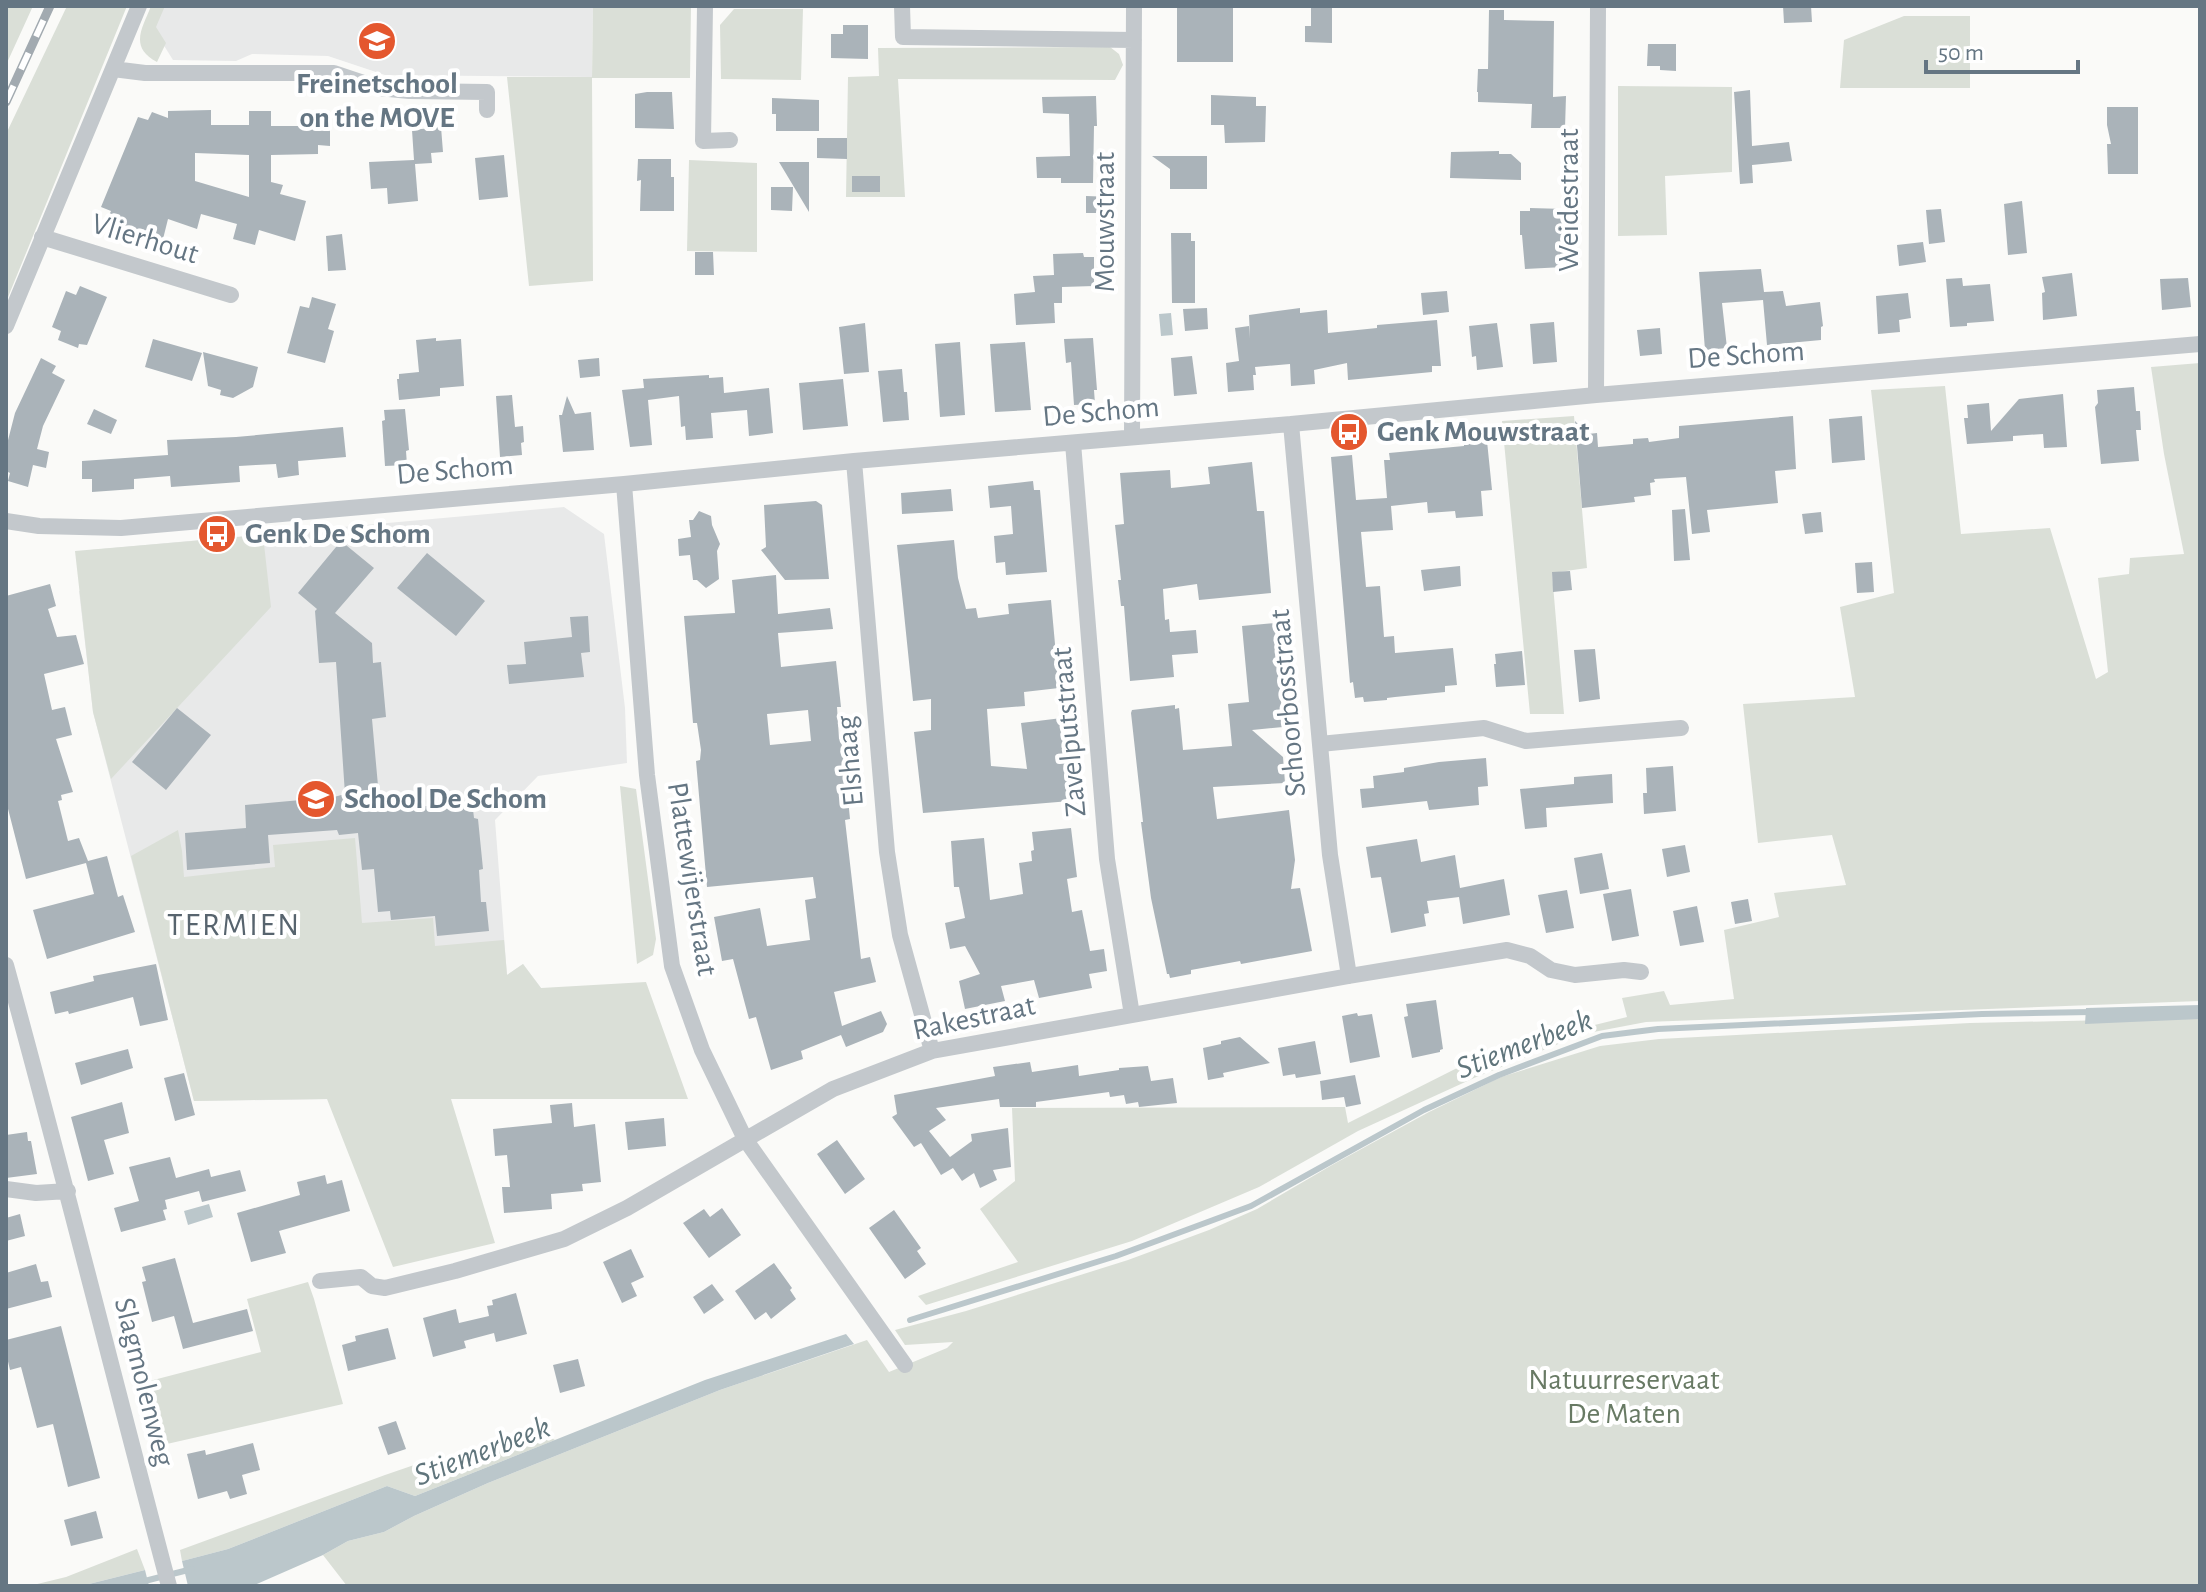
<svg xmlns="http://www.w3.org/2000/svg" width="2206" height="1592" viewBox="0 0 2206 1592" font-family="'Alegreya Sans',sans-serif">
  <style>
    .built { fill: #e8e9e9 }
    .green { fill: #dadfd7 }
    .water { fill: #bbc7cb }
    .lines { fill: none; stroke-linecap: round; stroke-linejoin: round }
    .stream { stroke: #bbc7cb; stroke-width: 6 }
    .building { fill: #aab3b9; fill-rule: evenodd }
    .street { stroke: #c3c8cc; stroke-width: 16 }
    .rail-casing { stroke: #a2aab0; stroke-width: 9 }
    .rail { stroke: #fff; stroke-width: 6; stroke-dasharray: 18; stroke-linecap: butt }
    .labels { text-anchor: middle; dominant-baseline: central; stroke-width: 8; stroke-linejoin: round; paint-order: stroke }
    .poi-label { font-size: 30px; font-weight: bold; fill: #657683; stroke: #fff; text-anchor: start }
    .street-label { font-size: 30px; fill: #657683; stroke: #fff }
    .park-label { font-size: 30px; fill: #687a64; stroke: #fff }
    .neighbourhood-label { font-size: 32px; letter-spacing: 2px; fill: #57646e; stroke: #fff }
    .water-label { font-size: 32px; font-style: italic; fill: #60757c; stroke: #fff }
  </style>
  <rect width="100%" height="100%" fill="#fafaf8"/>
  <path class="built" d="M162,6H593L592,77L385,75L328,56L252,54L236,61L173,60L153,28Z
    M564,507L604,534L625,708L627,763L538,776L495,820L507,975L523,964L541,988L334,1099L194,1101L93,712L79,591H92L90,550Z"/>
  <path class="green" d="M6,6H33L6,65Z
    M67,6H127L6,302V134Z
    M151,6H165L156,27L166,43L157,62C129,47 142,29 151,6Z
    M593,6H691L690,78H592L593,281L529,286L507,77H592Z
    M734,9H803L801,80L721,79L720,25Z
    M1904,16H1970V88H1840L1844,40Z
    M1110,47L1119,54L1123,65L1115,80L898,79L905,197H846L848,77L879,76L878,48Z
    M1618,86L1732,87V172L1665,176L1667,235L1618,236Z
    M689,160L757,163V252L687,251Z
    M2200,363V1001L1646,1022L1583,1034L1474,1078L1358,1131L1259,1187L1132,1241L926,1305L918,1296L1018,1262L980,1209L1015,1181L1012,1108L1345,1107L1348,1123L1473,1060L1538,1039L1627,1017L1622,998L1664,991L1670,1005L1734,999L1724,930L1779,917L1774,893L1846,885L1832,835L1758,843L1743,704L1855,697L1840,607L1894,593L1871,390L1945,386L1961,534L2050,528L2096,679L2108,672L2098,578L2129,574L2130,558L2184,554L2164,454L2151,367Z
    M1574,416L1587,568L1552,573L1564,714H1530L1502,421Z
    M263,535L271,607L111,779L93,712L75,551Z
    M620,786L636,789L656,939L653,955L637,964Z
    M178,830L182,851L184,877L275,867L273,845L355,838L362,923L433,918L435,946L504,940L507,975L523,964L541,988L646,982L688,1099H451L495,1243L393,1267L327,1099L194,1101L131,856Z
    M2200,1018V1586H347L323,1555L348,1541L384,1532L414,1516L488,1483L720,1390L867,1340L889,1372L947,1348L953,1342L905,1345L895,1330L966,1311L1128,1260L1209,1230L1257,1209L1332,1165L1429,1112L1501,1077L1600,1046L1659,1039L1970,1023Z
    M308,1282L314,1299L343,1404L158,1446L142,1383L261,1352L247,1299Z
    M547,1435L555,1440L415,1496L387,1486L228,1549L182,1561L180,1550L385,1475L417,1464Z
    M137,1549L145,1570L81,1586H29L66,1577Z"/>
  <path class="water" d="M1171,313L1173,335L1161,336L1159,314Z
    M2200,1005V1019L2085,1024L2086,1008Z
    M209,1204L213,1217L188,1225L184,1211Z
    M846,1334L854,1344L720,1390L488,1483L414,1516L384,1532L348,1541L323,1555L252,1586H188L182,1561L228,1549L387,1486L415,1496L705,1380Z
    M145,1570L149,1586H81Z"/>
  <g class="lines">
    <path class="stream" d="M910,1320L1116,1256L1251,1206L1424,1110L1499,1075L1602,1036L1658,1029L1982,1014L2091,1012
      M125,1586L192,1569"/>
  </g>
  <path class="building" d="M1177,6L1233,7V62H1177Z
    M1311,6H1332V43L1305,42V26H1311Z
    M1783,6H1811L1812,22L1784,23Z
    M1489,10H1504V20L1554,21L1553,97L1566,96L1565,128H1531L1532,104L1478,102V92H1477L1478,69H1488Z
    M843,25H868V59L831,58V34H843Z
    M1648,44H1676V71L1660,70V66H1647Z
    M1750,90L1752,146L1789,142L1792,161L1752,165L1753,183L1740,184L1734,92Z
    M647,92H672L674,129L635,128V94Z
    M1211,95L1256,97V106H1266L1265,142L1225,143L1224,125H1211Z
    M1096,96L1097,126H1094L1093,183H1061V178H1037L1036,157L1070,156L1069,114L1043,113L1042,97Z
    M772,98L819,100V131H776V114H772Z
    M2107,107H2138V174H2108L2107,144H2111L2107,125Z
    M211,110V125H249V111H271V126H309V113L330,114V146L318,145V154L271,155V182L283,185L280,194L306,201L295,241L259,230L255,245L233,239L237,224L201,214L197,229L168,219L162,243L107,220L111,211L101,207L138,117L148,120L152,112L168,118V111ZM195,153L249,155V197L195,181Z
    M441,127L443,152L431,153L432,163L415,164L418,201L388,204L387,188L371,189L369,162L414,160L412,130Z
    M817,138H847V159L817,158Z
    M1499,151V154H1511L1521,163V180L1450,178L1451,152Z
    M504,155L508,197L479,200L475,158Z
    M1152,156H1207V189H1170V169Z
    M638,159H671V177H674V211H640L641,180L637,181Z
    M779,162H809V212Z
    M852,176H880V192H852Z
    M771,187H793L792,211L771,210Z
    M1086,196L1113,197V213H1086Z
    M2022,201L2027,253L2008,255L2004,204Z
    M1530,208L1565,209L1564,267L1525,269L1522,235H1520V211H1530Z
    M1941,209L1945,242L1929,244L1926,210Z
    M1171,233H1191V241H1195V303H1172Z
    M342,234L346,270L328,271L326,236Z
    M1923,242L1926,262L1899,266L1897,245Z
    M695,252H713L714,275H695Z
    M1083,253L1084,257H1094V286L1062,287V303H1054L1055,323L1016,325L1014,294L1035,292L1033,276L1054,275L1053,254Z
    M1761,269L1764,292L1783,291L1786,306L1820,302L1823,326L1821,327V340L1767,345L1763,300L1722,303L1727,348L1705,350L1699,272Z
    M2072,273L2077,316L2043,320L2042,293L2045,292L2042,277Z
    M1962,278L1963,286L1990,284L1994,321L1967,323V326L1950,327L1946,279Z
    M2188,278L2191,307L2162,310L2160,279Z
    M80,286L107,297L87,345L79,344L78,348L58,340L61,331L52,327L66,291L76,295Z
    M1447,291L1449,312L1423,315L1421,293Z
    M1908,293L1911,318L1899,320L1900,332L1878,334L1876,296Z
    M312,297L336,304L328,329L334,331L325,363L287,353L300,306L309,308Z
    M1207,308L1208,329L1185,331L1183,309Z
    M1300,308V313L1327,310L1328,333L1377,328V325L1437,320L1441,366H1432V372L1348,380L1347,363L1314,370L1315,384L1291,386L1290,364L1255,367L1256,375H1253L1254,390L1228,392L1226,363L1239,361L1235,328L1249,326L1250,338L1249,315Z
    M1554,322L1557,362L1533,364L1530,324Z
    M865,323L869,372L844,374L839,327Z
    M1497,323L1503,367L1477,370L1476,356L1472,357L1469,326Z
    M1660,328L1662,354L1640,356L1637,330Z
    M436,338V341L461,339L464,386L440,388V396L399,400L397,379H399V374L419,372L416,340Z
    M1093,338L1097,390H1094L1095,404L1074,405L1071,362L1066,363L1064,339Z
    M153,339L202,353L192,381L145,367Z
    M960,342L965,415L940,417L935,344Z
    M1025,342L1031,410L995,412L990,344Z
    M203,352L258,367L253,387L233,398L220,395L221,390L208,386Z
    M1192,356L1197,394L1174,396L1171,358Z
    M41,358L56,366L52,373L65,380L43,426L37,449L49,452L46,468L33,465L28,487L8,481L10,473L6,471V448L15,413Z
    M599,358L600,376L580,378L578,360Z
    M902,369L904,392H907L909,420L883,422L878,371Z
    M709,375V378L723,377L724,393L769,388L773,433L749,436L747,410L711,413L713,438L686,440L685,426L681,427L679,396L648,400L652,445L630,447L622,390L644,388L643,379Z
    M843,379L848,426L803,430L799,383Z
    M2134,387L2136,411H2140L2141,430H2136L2139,461L2101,464L2095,407L2098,403L2097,390Z
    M2063,394L2067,447L2044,448L2043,434L2013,436V441L1967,444L1964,418H1968L1967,405L1989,403L1991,431L2019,399Z
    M512,395L515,427L523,426L524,442L521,443L522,455L500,457L496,396Z
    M567,396L575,414L591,412L594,450L563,452L559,415H562Z
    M94,409L117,420L111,434L87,424Z
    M405,409L409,450L406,451L407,465L385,466L382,421L385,420L384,410Z
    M1793,416L1796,469L1775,471L1778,503L1707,510L1710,532L1692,534L1686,477L1654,479L1655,482L1650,483L1651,495L1634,497L1635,502L1582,508L1575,421L1588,434L1597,433L1598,447L1633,444V439L1648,438L1649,442L1679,438V426Z
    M1862,416L1865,460L1832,463L1829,419Z
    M343,427L346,457L298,461L299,475L278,478L276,464L256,465L239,466L240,482L171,487L170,476L134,479V489L92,492V479H82V461L168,455L167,440L236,437Z
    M1487,441L1492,490L1481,491L1483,516L1456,518L1455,511L1428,513L1427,502L1391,506L1393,530L1361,532L1366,587L1380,586L1384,637L1394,636L1395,653L1453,648L1457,685L1445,686V692L1395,697L1387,698V700L1364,702L1363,697L1355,698L1353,682L1350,683L1331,457L1352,455L1356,500L1387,498L1384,460H1390L1389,453L1464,446V443Z
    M1252,462L1257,511H1264L1271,593L1199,600L1197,584L1163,589L1165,620L1169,619L1170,632L1196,630L1198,653L1172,655L1174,677L1130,681L1124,606H1121L1118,580H1121L1115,525L1124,524L1120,473L1170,470L1171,488L1210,484L1208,467Z
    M1033,481L1034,490H1040L1047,572L1006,575L1005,562L996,563L994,536L1013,534L1011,506L990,508L988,486Z
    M951,489L953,511L902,514L901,493Z
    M816,501L822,505L829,579L785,580L761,550L766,547L764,505Z
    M1685,509L1690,560L1674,561L1672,510Z
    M699,511L711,516L712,525L720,544L717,551L719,579L706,588L697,580H693L690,555L679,556L678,539L691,537L689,520H693Z
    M1821,512L1823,532L1805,534L1802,514Z
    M954,540L958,578L966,609L976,608L978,618L1009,614L1008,604L1051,600L1059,688L1024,692L1025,706L987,709L991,766L1027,769L1021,723L1062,718L1070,801L923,813L914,732L931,730V699L913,701L897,545Z
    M341,541L374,568L335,613L372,643L373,663L381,662L386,717L372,719L380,808L430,806L461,800L472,801L474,818L478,819L483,869L479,870L481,902H486L489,931L437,936L435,916L391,920L390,911L378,912L374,869L362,870L358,833L339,835L337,830L268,835L270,863L187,870L185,833L246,828L245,805L334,797L345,794L336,662L319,663L315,611L317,609L298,593Z
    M427,553L485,601L456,636L397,588Z
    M1872,562L1874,592L1857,593L1855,563Z
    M1460,566L1461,586L1424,591L1421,570Z
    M1570,571L1572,590L1553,592L1552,572Z
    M776,575L778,614L830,608L833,629L778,633L781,667L836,661L841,707H837L839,739H842L850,819L845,820L861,959L870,957L876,982L834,992L842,1026L881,1011L887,1024L883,1032L846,1047L841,1035L801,1051L803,1059L771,1070L756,1017L749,1019L733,959L722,961L714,917L760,908L767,946L810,940L805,900L816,898L813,877L707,887L696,761L700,760L701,750L697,723H693L684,616L735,613L732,580ZM808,710L811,741L770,745L767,714Z
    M50,584L56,606L48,609L57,637L76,635L84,664L44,674L52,710L65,707L72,735L56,739L73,792L61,795L62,800L58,801L68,841L79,838L88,861L107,856L118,897L123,895L135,932L47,959L33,910L94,894L86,863L26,879L6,801V596Z
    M588,616L590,652L581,653L584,677L509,684L507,665L526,664L524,642L572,637L570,617Z
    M1275,623L1283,727L1252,730L1283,757L1285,783L1213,787L1217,819L1289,810L1295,860L1291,889L1300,888L1312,951L1241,964L1240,961L1191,970V974L1170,978L1169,974H1167L1151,898L1141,822H1143L1131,713L1132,710L1175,705V709L1179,708L1183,750L1232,746L1228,704L1249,702L1242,626Z
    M1595,649L1600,699L1579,702L1574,650Z
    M1522,651L1525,685L1496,687L1494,664H1496L1495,654Z
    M177,708L211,735L166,790L132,762Z
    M1486,758L1488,786L1478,787L1479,805L1429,810L1427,801L1362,808L1360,789L1374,788L1373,776L1404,772V768L1439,762Z
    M1673,766L1676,811L1644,814L1643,793H1647L1646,768Z
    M1612,774L1613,803L1546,808L1547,827L1525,829L1520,789L1574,784V777Z
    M1071,828L1077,877L1067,879L1072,912L1082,910L1090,951L1104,949L1107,971L1089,974L1092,988L1039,998L1034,980L1001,986L1005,1001L965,1009L959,981L980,974L965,946L950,949L945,923L965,918L959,887H954L951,841L984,838L990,900L1023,894L1019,863L1032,861L1031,851L1034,850L1032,832Z
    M1417,839L1421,862L1455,855L1460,888L1504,879L1510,915L1463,924L1459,897L1427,901L1429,913L1424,914L1426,926L1391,933L1381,877L1371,878L1366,847Z
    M1685,845L1690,872L1667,877L1662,849Z
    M1602,853L1609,889L1580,894L1574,858Z
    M1631,889L1639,936L1612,941L1603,894Z
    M1567,890L1574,928L1546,933L1538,895Z
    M1748,899L1752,921L1735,924L1731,902Z
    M1697,906L1704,942L1680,946L1673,911Z
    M156,964L168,1020L140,1026L133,997L69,1014L68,1011L55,1014L50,992L94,981L93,976Z
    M1436,1000L1443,1049L1440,1050V1052L1412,1058L1404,1017L1408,1016L1406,1004Z
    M1357,1013L1358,1016L1372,1014L1380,1057L1350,1063L1342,1016Z
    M1240,1037L1270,1063L1223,1073L1224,1077L1208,1080L1203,1048L1221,1044V1041Z
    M1315,1041L1321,1074L1296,1078L1295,1074L1283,1076L1278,1048Z
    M128,1049L133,1068L81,1085L75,1063Z
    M1030,1062L1032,1072L1078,1065L1079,1076L1119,1070V1068L1148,1066L1151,1081L1173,1078L1177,1103L1139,1107L1138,1102L1126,1104L1124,1095L1110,1097L1109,1092L1036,1102V1107H1000L999,1099L936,1108L946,1120L929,1131L950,1157L972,1141L971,1134L1008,1128L1011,1167L993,1170L997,1180L980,1188L974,1173L962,1181L953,1168L941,1175L921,1143L914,1147L892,1117L897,1114L894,1095L995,1076L993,1067Z
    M184,1073L195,1115L175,1121L164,1078Z
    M1355,1075L1361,1104L1346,1107L1344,1097L1322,1100L1320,1081Z
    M122,1102L129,1133L104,1140L114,1174L88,1181L71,1117Z
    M572,1103L574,1127L595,1124L601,1182L582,1184L583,1191L551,1194L552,1209L504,1213L502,1187H510L507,1155L495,1156L493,1129L552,1123L550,1105Z
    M664,1118L666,1146L628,1150L625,1122Z
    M27,1132L28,1141H31L37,1174L6,1178V1135Z
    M837,1140L865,1179L845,1194L817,1154Z
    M170,1157L176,1178L209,1169L211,1177L240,1170L246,1191L202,1202L199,1191L165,1200L167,1209L163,1210L166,1220L121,1232L114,1208L139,1201L129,1167Z
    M325,1175L327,1184L342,1180L350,1211L279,1231L286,1253L251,1262L237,1213L300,1195L297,1182Z
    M722,1208L741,1235L709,1258L683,1223L704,1209L710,1217Z
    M894,1210L921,1248L917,1251L926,1264L905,1279L869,1228Z
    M20,1214L25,1236L6,1241V1218Z
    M631,1249L644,1277L631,1283L637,1296L622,1303L603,1262Z
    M175,1258L193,1323L247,1309L253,1331L183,1349L174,1316L152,1322L142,1282L146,1281L142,1267Z
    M774,1263L792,1288L790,1290L796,1299L771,1319L766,1312L755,1320L735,1291Z
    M36,1264L41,1282L48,1281L52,1297L6,1309V1273Z
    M712,1284L724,1300L704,1314L693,1297Z
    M516,1293L527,1334L496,1342L494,1333L464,1341L466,1348L433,1357L423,1318L456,1309L459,1323L489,1316L487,1306L493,1305L492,1300Z
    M61,1326L100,1478L68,1487L53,1424L37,1428L21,1367L10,1370L6,1353V1340Z
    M388,1328L396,1359L348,1371L342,1345L356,1341L355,1336Z
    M578,1359L585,1386L560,1393L553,1365Z
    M396,1421L406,1449L388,1455L378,1427Z
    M253,1443L260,1470L242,1475L247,1494L230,1499L227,1491L198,1499L187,1454L205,1450L206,1455Z
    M96,1511L103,1538L71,1546L64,1520Z"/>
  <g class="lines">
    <path class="street" d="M705,6L703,141L730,140
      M902,6L903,37L1134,40
      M113,69L145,73H334L379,88L409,91L487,92V110
      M42,237L231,295
      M6,326L139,6
      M1596,395L1598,6
      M1291,424L1330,855L1349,976
      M1132,437L1134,6
      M1073,443L1107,859L1132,1015
      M854,461L887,852L900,935L932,1051
      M624,484L647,775L672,966L702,1050L745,1139L905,1365
      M6,521L39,526L121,528L624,484L854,461L1291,424L1596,395L2200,344
      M1320,744L1484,728L1526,741L1681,728
      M6,965C63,1172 114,1379 169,1586
      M6,1189L36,1193L68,1191
      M320,1281L361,1277L372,1286L385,1288L455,1271L564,1239L627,1208L833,1089L932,1051L1349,976L1507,950L1530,956L1551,970L1575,975L1624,970L1641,972"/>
    <g class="rail-casing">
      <path id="rail" d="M6,102L50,6"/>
    </g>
    <use href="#rail" class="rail"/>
  </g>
  <defs>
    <g id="school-disc" transform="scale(2)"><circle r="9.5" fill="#e4572e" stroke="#fff"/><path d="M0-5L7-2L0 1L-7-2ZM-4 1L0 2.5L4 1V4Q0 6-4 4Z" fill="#fff"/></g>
    <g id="bus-disc" transform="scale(2)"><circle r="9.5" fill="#e4572e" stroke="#fff"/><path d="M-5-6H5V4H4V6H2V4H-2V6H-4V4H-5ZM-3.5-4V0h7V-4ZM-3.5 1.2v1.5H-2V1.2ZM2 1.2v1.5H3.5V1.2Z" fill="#fff"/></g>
  </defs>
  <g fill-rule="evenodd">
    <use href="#school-disc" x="377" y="41"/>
    <use href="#bus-disc" x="1349" y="432"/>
    <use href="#bus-disc" x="217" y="534"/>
    <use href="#school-disc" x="316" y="799"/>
  </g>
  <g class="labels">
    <g class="poi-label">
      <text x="377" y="84" text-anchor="middle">Freinetschool<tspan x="377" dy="34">on the MOVE</tspan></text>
      <text x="1377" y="432">Genk Mouwstraat</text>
      <text x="245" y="534">Genk De Schom</text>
      <text x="344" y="799">School De Schom</text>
    </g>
    <g class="street-label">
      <text transform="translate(1569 200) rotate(-90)">Weidestraat</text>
      <text transform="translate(1105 222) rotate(-90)">Mouwstraat</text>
      <text transform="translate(145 239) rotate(17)">Vlierhout</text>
      <text transform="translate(1746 355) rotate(-4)">De Schom</text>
      <text transform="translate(1101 412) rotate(-5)">De Schom</text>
      <text transform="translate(455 470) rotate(-5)">De Schom</text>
      <text transform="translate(1288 703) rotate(-95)">Schoorbosstraat</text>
      <text transform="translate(1069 732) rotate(-95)">Zavelputstraat</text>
      <text transform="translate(850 761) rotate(-95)">Elshaag</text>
      <text transform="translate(692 879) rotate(81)">Plattewijerstraat</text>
      <text transform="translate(974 1018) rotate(-12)">Rakestraat</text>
      <text transform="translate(144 1382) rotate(76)">Slagmolenweg</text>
    </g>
    <g class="park-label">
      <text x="1624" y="1380">Natuurreservaat<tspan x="1624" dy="34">De Maten</tspan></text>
    </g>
    <g class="neighbourhood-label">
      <text x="234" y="925">TERMIEN</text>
    </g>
    <g class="water-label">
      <text transform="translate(1524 1044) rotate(-21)">Stiemerbeek</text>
      <text transform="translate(482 1451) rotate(-21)">Stiemerbeek</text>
    </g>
  </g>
  <rect width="2206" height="1592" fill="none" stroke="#657683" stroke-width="16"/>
  <path d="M1926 60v12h152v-12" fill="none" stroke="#657683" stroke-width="4"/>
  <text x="1938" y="60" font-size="24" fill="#657683" stroke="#ffffff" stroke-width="6" paint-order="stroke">50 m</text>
</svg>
